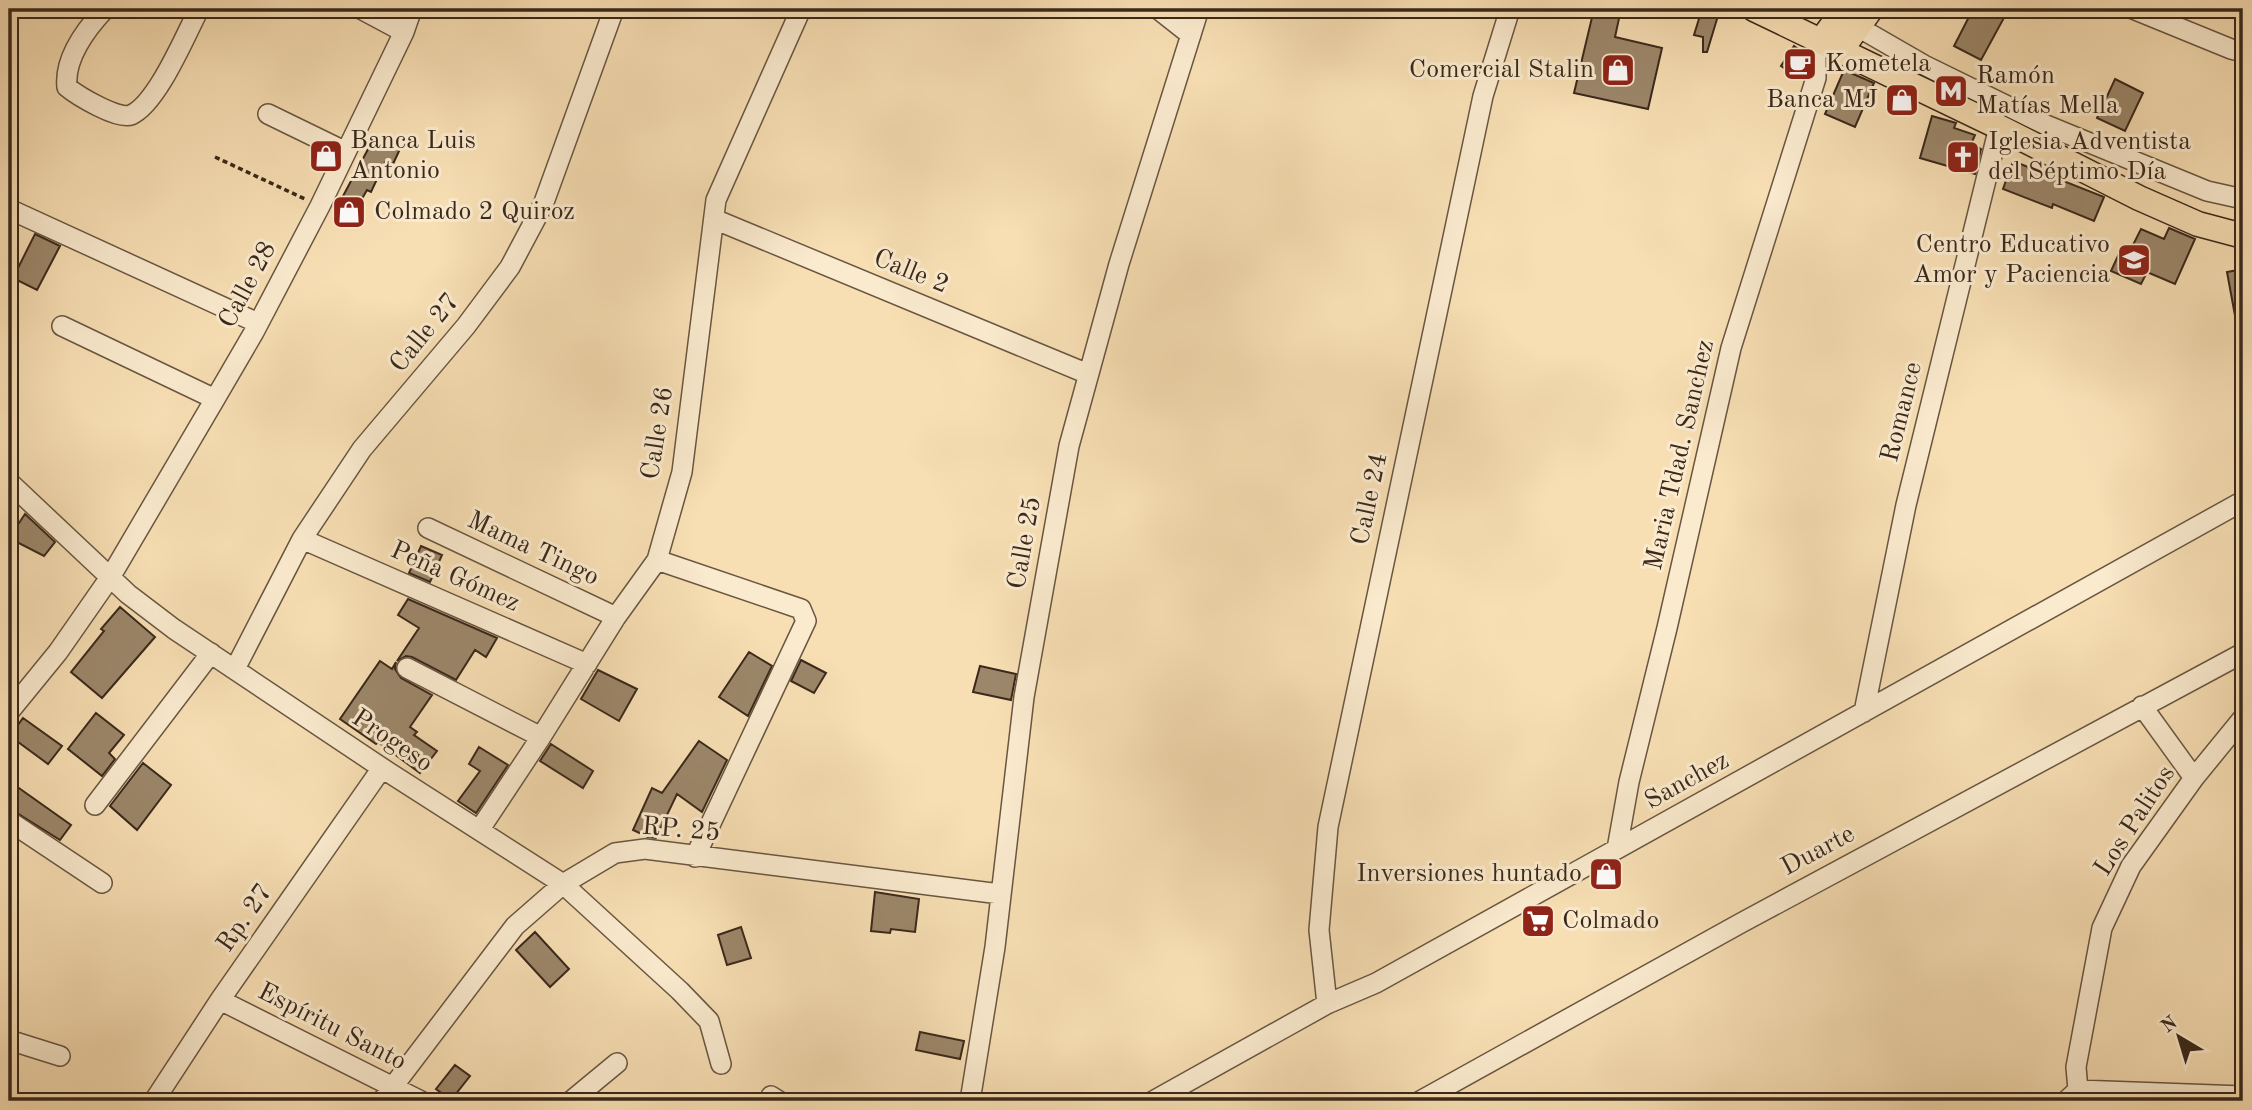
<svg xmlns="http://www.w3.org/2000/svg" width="2252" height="1110" viewBox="0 0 2252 1110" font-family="'Old Standard TT',serif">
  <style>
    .building { fill: #9c876a; stroke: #3a281b; stroke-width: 2 }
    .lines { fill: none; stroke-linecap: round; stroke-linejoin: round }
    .minor-casing { stroke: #695641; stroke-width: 22 }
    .major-casing { stroke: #3a281b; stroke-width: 27 }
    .path { stroke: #3a281b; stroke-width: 3.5; stroke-dasharray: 5 3.5; stroke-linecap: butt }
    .minor { stroke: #faeace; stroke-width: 19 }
    .major { stroke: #f7deb3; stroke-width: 24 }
    .labels { text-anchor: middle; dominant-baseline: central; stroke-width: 6; stroke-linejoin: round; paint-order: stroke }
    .poi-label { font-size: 26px; fill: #3a281b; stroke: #faeace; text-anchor: start }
    .street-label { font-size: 26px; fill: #3a281b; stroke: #faeace }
  </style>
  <rect width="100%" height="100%" fill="#f7deb3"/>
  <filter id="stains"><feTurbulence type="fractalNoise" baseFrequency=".00286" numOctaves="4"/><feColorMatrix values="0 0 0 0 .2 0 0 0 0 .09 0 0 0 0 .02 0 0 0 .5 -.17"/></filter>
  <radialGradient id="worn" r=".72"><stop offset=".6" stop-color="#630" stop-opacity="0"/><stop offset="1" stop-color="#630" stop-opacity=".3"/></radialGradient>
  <path class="building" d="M1594,9H1621L1615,37L1662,48L1648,109L1574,93Z
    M1702,9H1720L1707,52H1703V37L1694,35Z
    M1973,9H1995L2006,14L1981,60L1954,46Z
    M1794,46L1804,53V68L1798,77L1781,66Z
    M1844,70L1874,83L1855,127L1825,114Z
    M2115,79L2143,93L2125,131L2097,118Z
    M1932,116L1956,123L1954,128L1975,135L1971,144L1981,149L1975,174L1920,158Z
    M375,136L400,149L393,164L386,160L371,192L367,190L359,204L343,196Z
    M2013,161L2104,197L2094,221L2053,204L2052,208L2003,189Z
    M2169,228L2195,239L2175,284L2147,272L2141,284L2111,271L2123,245L2131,249L2141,229L2164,239Z
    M35,234L60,246L37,290L13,278Z
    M2243,269V320L2236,321L2227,272Z
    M25,514L55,542L44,556L9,538Z
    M421,546L442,555L430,582L409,573Z
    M408,599L497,638L486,657L475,650L456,680L412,657L406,656L397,661L419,628L398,615Z
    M120,607L155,637L102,698L71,672L104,631L101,629Z
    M749,652L772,666L748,716L719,697Z
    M801,660L826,673L814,693L791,681Z
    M380,661L392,669L396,662L395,669L401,678L432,695L410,727L417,732L414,735L437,751L420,773L378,742L376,744L340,719Z
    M980,666L1016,674L1011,700L973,692Z
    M598,670L637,689L619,721L581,699Z
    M96,713L124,735L109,753L115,759L102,776L68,749Z
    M23,718L62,746L48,764L10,736Z
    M699,741L727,760L702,812L677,794L656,838L648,837L633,830L652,788L662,793Z
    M551,744L593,771L583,788L540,761Z
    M479,747L508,765L476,813L458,801L480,771L469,764Z
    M143,763L171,785L137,830L110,806Z
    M9,781L71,825L60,840L9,808Z
    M875,892L919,899L915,932L891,929L890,933L871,931Z
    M741,927L751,958L727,965L718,935Z
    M535,932L569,969L550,987L516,950Z
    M920,1032L964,1041L960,1059L916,1050Z
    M455,1065L470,1076L451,1100L436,1089Z"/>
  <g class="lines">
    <g class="minor-casing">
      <path id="minor" d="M105,9C86,29 64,59 67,87C78,96 118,120 131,115C157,104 186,34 199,9
        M361,9L404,32
        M1158,9L1191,35
        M2133,9L2231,49L2243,52
        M1853,15L1858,27L1924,65L2046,125L2207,191L2243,199
        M268,114L346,152
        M9,209L258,323
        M714,219L1088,374
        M62,326L215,399
        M9,482L128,594L174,629L382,768L563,884L680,991L709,1021L721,1064
        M428,528L616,617
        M302,539L587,664
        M657,560L801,609L806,621L695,857
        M407,668L541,737
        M235,669L302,539L362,449L466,326L510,267L543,205L614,9
        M2142,706L2194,778
        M9,712L58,652L111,576L215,399L254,332L320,206L404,32L412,9
        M1864,712L1906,505L1999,127
        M95,805L211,653
        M9,821L102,883
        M480,829L541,737L616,617L657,560L682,472L716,200L801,9
        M1617,849L1629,782L1667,628L1731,348L1816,78V57L1821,41
        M220,1000L421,1101
        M1327,1004L1319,930L1328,827L1483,96L1510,9
        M9,1040L60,1056
        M2078,1090L2076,1067L2102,928L2131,866L2194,778L2243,718
        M771,1096L779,1101
        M154,1101L220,1000L382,768
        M382,1101L515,926L563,884L615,853L645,849L1000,894
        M571,1101L617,1063
        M970,1101L995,947L1024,697L1069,446L1119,264L1199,9
        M1153,1101L1327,1004L1376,983L2243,501
        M1420,1101L1741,923L2243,653
        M2066,1101L2078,1090L2243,1096"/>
    </g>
    <g class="major-casing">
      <path id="major" d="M1754,9L1999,127L2139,198L2198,224L2243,236
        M1821,41L1844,9
        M1840,51L1871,9"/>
    </g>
    <path class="path" d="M215,157L305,199"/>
    <use href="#minor" class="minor"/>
    <use href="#major" class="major"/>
  </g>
  <defs>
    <g id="cafe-square" transform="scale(1.75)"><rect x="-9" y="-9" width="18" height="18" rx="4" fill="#8f2418" stroke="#faeace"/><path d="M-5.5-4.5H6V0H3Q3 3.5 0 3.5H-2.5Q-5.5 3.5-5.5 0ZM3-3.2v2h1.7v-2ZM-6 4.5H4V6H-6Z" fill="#fff"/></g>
    <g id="shop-square" transform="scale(1.75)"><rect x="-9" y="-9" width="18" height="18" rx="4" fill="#8f2418" stroke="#faeace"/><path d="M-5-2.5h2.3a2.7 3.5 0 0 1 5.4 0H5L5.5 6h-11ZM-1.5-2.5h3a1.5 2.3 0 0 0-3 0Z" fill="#fff"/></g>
    <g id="metro-square" transform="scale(1.75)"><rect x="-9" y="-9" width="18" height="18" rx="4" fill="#8f2418" stroke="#faeace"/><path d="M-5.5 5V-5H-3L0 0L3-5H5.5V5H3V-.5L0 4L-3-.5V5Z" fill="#fff"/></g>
    <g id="church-square" transform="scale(1.75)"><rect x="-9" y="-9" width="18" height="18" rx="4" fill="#8f2418" stroke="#faeace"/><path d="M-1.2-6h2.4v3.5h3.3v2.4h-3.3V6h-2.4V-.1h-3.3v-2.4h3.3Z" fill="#fff"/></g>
    <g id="school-square" transform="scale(1.75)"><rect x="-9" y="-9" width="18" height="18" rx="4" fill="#8f2418" stroke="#faeace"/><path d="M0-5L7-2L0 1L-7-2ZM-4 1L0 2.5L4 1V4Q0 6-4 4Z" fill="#fff"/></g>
    <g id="supermarket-square" transform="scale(1.75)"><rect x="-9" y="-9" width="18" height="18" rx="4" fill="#8f2418" stroke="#faeace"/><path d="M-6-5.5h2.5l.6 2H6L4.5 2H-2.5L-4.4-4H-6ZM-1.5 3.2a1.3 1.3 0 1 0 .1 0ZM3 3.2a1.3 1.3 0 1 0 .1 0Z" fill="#fff"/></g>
  </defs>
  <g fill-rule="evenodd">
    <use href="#cafe-square" x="1800" y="64"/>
    <use href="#shop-square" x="1618" y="70"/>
    <use href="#metro-square" x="1951" y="91"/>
    <use href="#shop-square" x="1902" y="100"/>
    <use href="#shop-square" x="326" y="156"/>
    <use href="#church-square" x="1963" y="157"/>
    <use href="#shop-square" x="349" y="212"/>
    <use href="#school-square" x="2134" y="260"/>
    <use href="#shop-square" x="1606" y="874"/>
    <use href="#supermarket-square" x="1538" y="921"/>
  </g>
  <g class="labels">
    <g class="poi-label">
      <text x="1825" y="64">Kometela</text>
      <text x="1594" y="70" text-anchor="end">Comercial Stalin</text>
      <text x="1976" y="76">Ramón<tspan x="1976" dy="30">Matías Mella</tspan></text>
      <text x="1878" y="100" text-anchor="end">Banca MJ</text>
      <text x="350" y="141">Banca Luis<tspan x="350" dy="30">Antonio</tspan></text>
      <text x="1988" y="142">Iglesia Adventista<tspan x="1988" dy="30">del Séptimo Día</tspan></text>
      <text x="374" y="212">Colmado 2 Quiroz</text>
      <text x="2110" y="245" text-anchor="end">Centro Educativo<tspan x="2110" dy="30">Amor y Paciencia</tspan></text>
      <text x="1582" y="874" text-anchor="end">Inversiones huntado</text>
      <text x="1562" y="921">Colmado</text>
    </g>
    <g class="street-label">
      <text transform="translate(911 272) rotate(22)">Calle 2</text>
      <text transform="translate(248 285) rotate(-62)">Calle 28</text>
      <text transform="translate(425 333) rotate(-51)">Calle 27</text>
      <text transform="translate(1902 412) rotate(-76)">Romance</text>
      <text transform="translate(658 433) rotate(-81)">Calle 26</text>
      <text transform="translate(1680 455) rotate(-77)">Maria Tdad. Sanchez</text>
      <text transform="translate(1370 499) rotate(-78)">Calle 24</text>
      <text transform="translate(1025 543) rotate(-80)">Calle 25</text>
      <text transform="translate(533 549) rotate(25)">Mama Tingo</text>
      <text transform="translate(455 577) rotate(24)">Peña Gómez</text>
      <text transform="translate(392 741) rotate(34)">Progeso</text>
      <text transform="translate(1687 781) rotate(-29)">Sanchez</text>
      <text transform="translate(2135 821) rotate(-57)">Los Palitos</text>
      <text transform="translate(681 830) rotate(5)">RP. 25</text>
      <text transform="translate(1818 851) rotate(-28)">Duarte</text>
      <text transform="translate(245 918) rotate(-55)">Rp. 27</text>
      <text transform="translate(332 1027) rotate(27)">Espíritu Santo</text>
    </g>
  </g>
  <rect width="2252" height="1110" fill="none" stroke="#f7deb3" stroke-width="35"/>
  <rect x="10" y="10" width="2231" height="1089" fill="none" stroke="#3a281b" stroke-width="3.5"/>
  <rect x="18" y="18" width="2217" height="1075" fill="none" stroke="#3a281b" stroke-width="2"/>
  <g transform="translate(2179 1037) rotate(322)" stroke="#faeace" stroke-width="5" paint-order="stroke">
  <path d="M0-5L12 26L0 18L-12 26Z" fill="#3a281b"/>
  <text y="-10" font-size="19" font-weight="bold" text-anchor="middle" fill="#3a281b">N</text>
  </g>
  <rect width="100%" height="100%" filter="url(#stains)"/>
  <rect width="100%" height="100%" fill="url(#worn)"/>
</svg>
